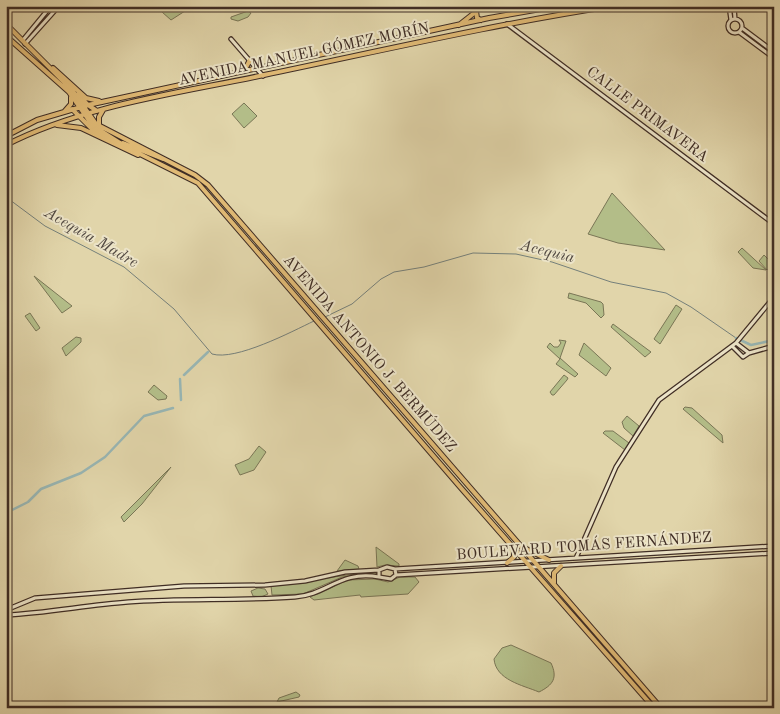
<svg xmlns="http://www.w3.org/2000/svg" width="780" height="714" viewBox="0 0 780 714" font-family="'Old Standard TT',serif">
  <style>
    .green { fill: #b3bd88; stroke: #7a7656 }
    .lines { fill: none; stroke-linecap: round; stroke-linejoin: round }
    .stream { stroke: #75807b; stroke-width: 1 }
    .canal { stroke: #98b6b4; stroke-width: 2.5 }
    .secondary-casing { stroke: #402e25; stroke-width: 5.5 }
    .primary-casing { stroke: #402e25; stroke-width: 6 }
    .secondary { stroke: #ece4c8; stroke-width: 3 }
    .primary { stroke: #e0ba75; stroke-width: 4 }
    .labels { text-anchor: middle; dominant-baseline: central; stroke-width: 4; stroke-linejoin: round; paint-order: stroke }
    .street-label { font-size: 15px; fill: #402e25; stroke: #ece4c8 }
    .water-label { font-size: 16px; font-style: italic; fill: #524942; stroke: #ece4c8 }
  </style>
  <rect width="100%" height="100%" fill="#e1d5aa"/>
  <filter id="stains"><feTurbulence type="fractalNoise" baseFrequency=".004" numOctaves="4"/><feColorMatrix values="0 0 0 0 .2 0 0 0 0 .09 0 0 0 0 .02 0 0 0 .5 -.17"/></filter>
  <radialGradient id="worn" r=".72"><stop offset=".6" stop-color="#630" stop-opacity="0"/><stop offset="1" stop-color="#630" stop-opacity=".3"/></radialGradient>
  <path class="green" d="M165,6H184L185,11L171,20L162,12Z
    M248,11L251,13L248,17L238,21L231,19V17Z
    M244,103L257,116L244,128L232,114Z
    M612,193L665,250L618,243L588,234Z
    M742,248L766,270L753,268L738,252Z
    M764,255L773,264L767,270L759,261Z
    M34,276L72,306L62,313Z
    M569,293L601,302L603,304L604,315L601,318L586,303L568,298Z
    M676,305L682,309L660,344L654,339Z
    M30,313L40,328L36,331L25,316Z
    M613,324L651,352L645,357L611,327Z
    M76,337L81,338V342L66,356L62,348Z
    M559,340L566,341L560,358L578,374L575,377L556,364L560,359L547,347L550,343L554,347H558L561,343Z
    M584,343L611,368L606,376L579,355Z
    M564,375L568,378L567,380L554,395H552L550,392Z
    M154,385L167,396L166,399L158,400L148,392Z
    M685,407L692,408L722,435L723,443L683,409Z
    M627,416L639,426L633,436L624,428L622,422Z
    M605,431H613L629,443L625,450L603,433Z
    M259,446L266,452L254,470L240,475L235,465L249,459Z
    M171,467L142,504L124,522L121,517Z
    M376,547L399,564V566L385,565L377,567Z
    M345,560L358,566L359,569L337,571Z
    M376,572V574L342,577L303,594L272,595L271,586C307,583 341,574 376,572Z
    M400,577H415L419,582L408,594L361,597L360,595L314,600L310,597L348,580L375,579L388,582Z
    M258,588L265,589L268,594L261,597L253,596L251,591Z
    M511,645L551,663C558,678 553,685 539,692C522,685 496,680 494,659L502,648Z
    M296,692L300,695L299,697L277,702L279,698Z"/>
  <g class="lines">
    <path class="stream" d="M6,197L45,226L124,267L174,309L212,354C236,361 291,332 314,321
      M325,317L352,304L381,279L394,272L424,267L473,253L516,254L552,262L611,282L666,293L691,307L736,338"/>
    <path class="canal" d="M736,338L751,345L774,340
      M184,375L208,352
      M180,379L181,400
      M6,513L28,502L41,489L81,473L105,457L144,416L173,408"/>
    <g class="secondary-casing">
      <path id="secondary" d="M729,6L731,20
        M734,6L735,19
        M476,11L482,6
        M728 26a7 7 0 1 1 14 0a7 7 0 1 1-14 0Z
        M507,24L774,224
        M742,28L774,52
        M739,32L774,58
        M231,39L263,76
        M23,40L51,6
        M25,44L59,6
        M736,343L749,353
        M732,346L743,357L749,353L774,346
        M576,558L616,467L659,400L736,343L774,297
        M387,567L395,569L396,575L391,579L379,577V570Z
        M395,569L774,546
        M396,575L774,553
        M6,610L35,598L184,586L265,585L305,581L345,572L379,570
        M6,615C47,613 87,605 128,602C184,598 239,601 295,597C327,595 340,570 379,577"/>
    </g>
    <g class="primary-casing">
      <path id="primary" d="M476,11L477,18L481,20
        M6,24L72,90L96,124L195,175L208,185L661,708
        M459,25L473,14
        M6,36L69,92L93,126L128,148L198,183L461,488L654,708
        M53,68L86,98L99,101
        M244,71L250,60
        M78,94L88,105L97,111
        M72,109L95,132L116,141
        M64,112L71,104V97
        M57,125L81,128L138,155
        M99,126V117L103,110
        M6,136L37,120L88,105L489,18L558,6
        M123,143L163,159
        M6,145C84,105 180,93 264,75C380,51 495,24 613,6
        M524,548L549,560
        M507,563L514,557V548
        M554,583V573L561,566"/>
    </g>
    <use href="#secondary" class="secondary"/>
    <use href="#primary" class="primary"/>
  </g>
  <g class="labels">
    <g class="street-label">
      <text transform="translate(304 55) rotate(-12)">AVENIDA MANUEL GÓMEZ MORÍN</text>
      <text transform="translate(647 115) rotate(37)">CALLE PRIMAVERA</text>
      <text transform="translate(369 354) rotate(49)">AVENIDA ANTONIO J. BERMÚDEZ</text>
      <text transform="translate(584 547) rotate(-4)">BOULEVARD TOMÁS FERNÁNDEZ</text>
    </g>
    <g class="water-label">
      <text transform="translate(91 238) rotate(30)">Acequia Madre</text>
      <text transform="translate(547 252) rotate(14)">Acequia</text>
    </g>
  </g>
  <rect width="780" height="714" fill="none" stroke="#e1d5aa" stroke-width="25"/>
  <rect x="8" y="8" width="765" height="699" fill="none" stroke="#402e25" stroke-width="2.5"/>
  <rect x="12" y="12" width="755" height="689" fill="none" stroke="#402e25"/>
  <rect width="100%" height="100%" filter="url(#stains)"/>
  <rect width="100%" height="100%" fill="url(#worn)"/>
</svg>
